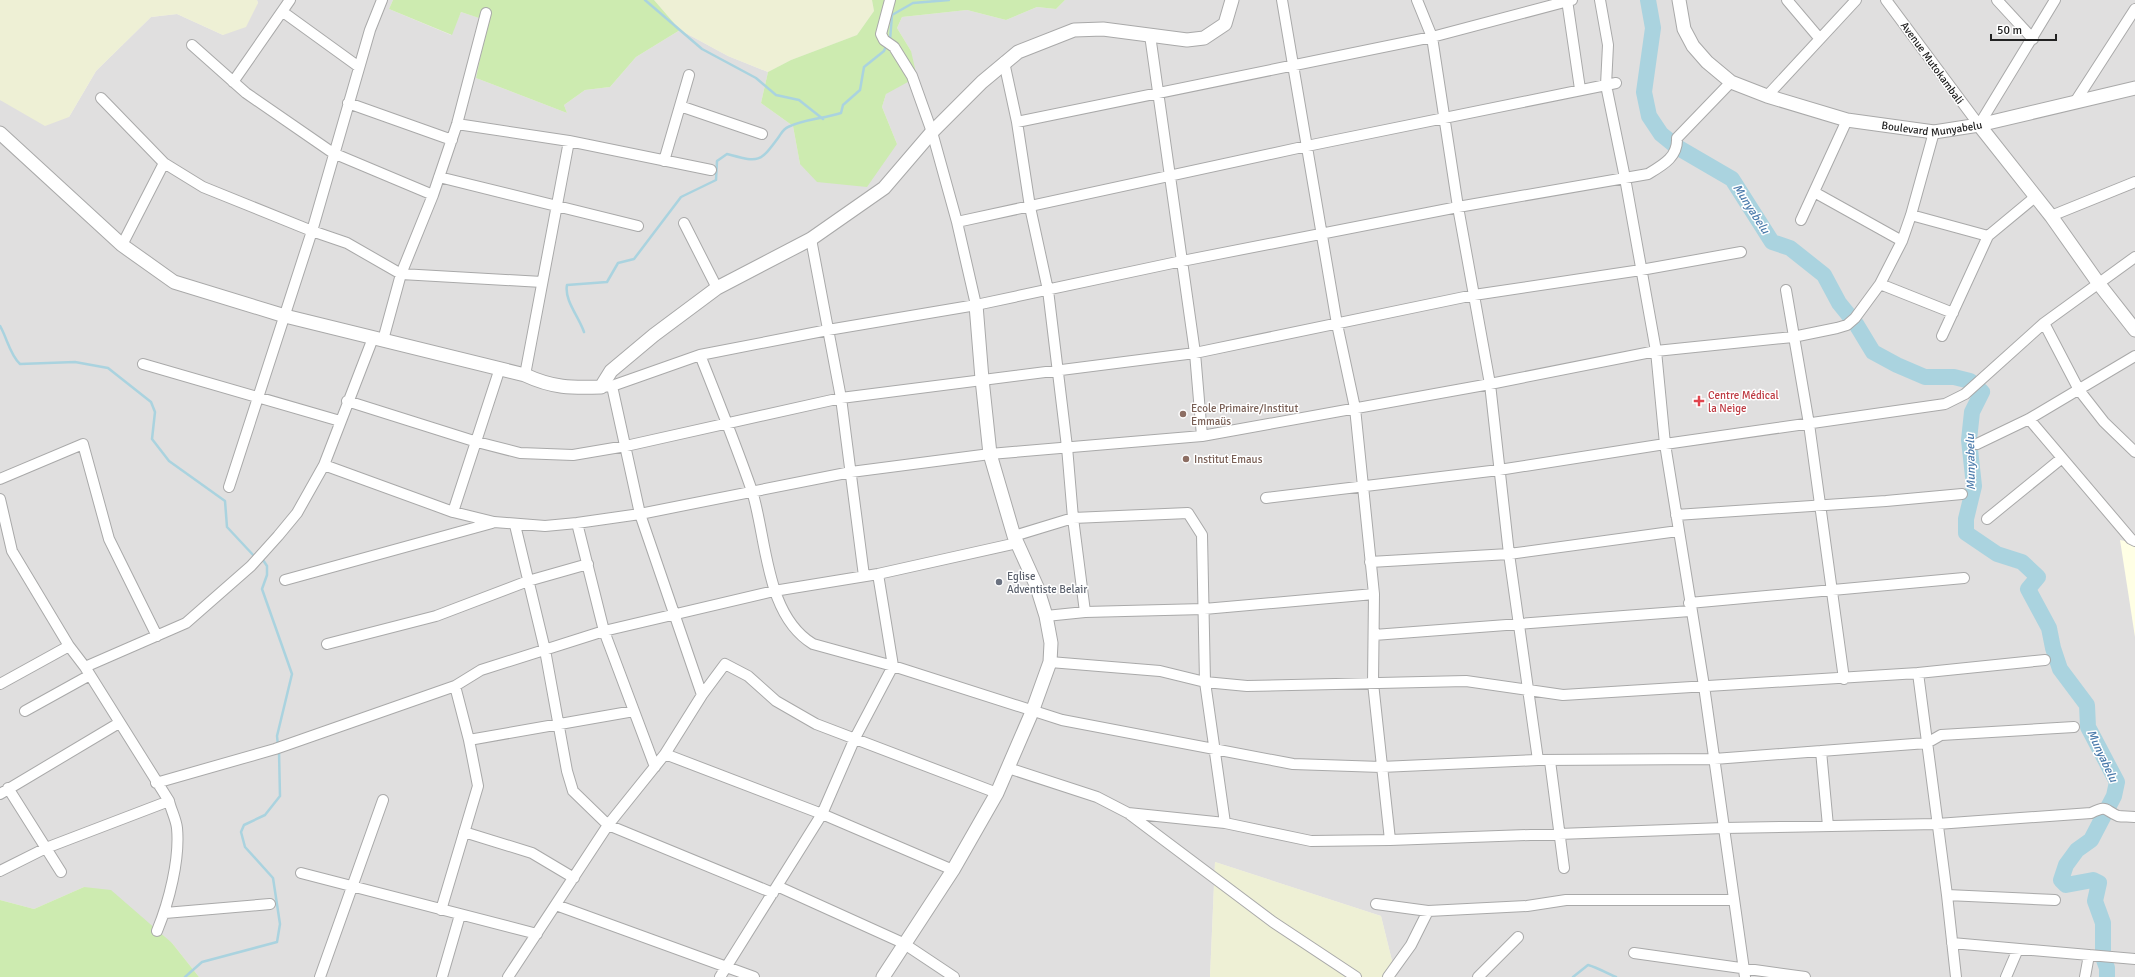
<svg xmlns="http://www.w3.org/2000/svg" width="2135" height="977" viewBox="0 0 2135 977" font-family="Signika,sans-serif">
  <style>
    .residential { fill: #e0dfdf }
    .education { fill: #ffffe5 }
    .farmland { fill: #eef0d5 }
    .grass { fill: #cdebb0 }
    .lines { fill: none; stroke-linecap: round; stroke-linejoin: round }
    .stream { stroke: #aad3df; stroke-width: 2.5 }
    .river { stroke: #aad3df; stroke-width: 16 }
    .minor-casing { stroke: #a9a9a9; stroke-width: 12 }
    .tertiary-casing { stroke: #a9a9a9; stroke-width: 15 }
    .minor { stroke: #fff; stroke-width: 10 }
    .tertiary { stroke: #fff; stroke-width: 13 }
    .health-dot { fill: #e0444e; stroke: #fff; stroke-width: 1.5 }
    .education-dot { fill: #8d6e63; stroke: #fff; stroke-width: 1.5 }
    .worship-dot { fill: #6b7280; stroke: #fff; stroke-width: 1.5 }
    .labels { text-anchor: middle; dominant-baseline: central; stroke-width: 3; stroke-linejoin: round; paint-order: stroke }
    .street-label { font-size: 11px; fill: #222; stroke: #fff }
    .health-label { font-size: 11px; fill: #be3a42; stroke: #fff; text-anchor: start }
    .education-label { font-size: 11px; fill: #785e54; stroke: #fff; text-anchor: start }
    .worship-label { font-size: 11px; fill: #5b616d; stroke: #fff; text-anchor: start }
    .water-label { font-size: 12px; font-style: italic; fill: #4a7aab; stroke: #fff }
  </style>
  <rect width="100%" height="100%" fill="#f2efe9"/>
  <path class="residential" d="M257,0H393L389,9L451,35L461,12L489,21L476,78L567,113L564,105L585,90L610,87L636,57L680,30L728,56L768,72L761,103L793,126L800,164L897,144L882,107L886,94L911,51L897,28L902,17L967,10L1006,20L1037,7L1056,9L1065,0H2135V977H1396L1381,916L1215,862L1210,977H199L172,943L84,887L34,909L0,900V100L69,117L96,71L151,17L177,14L223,35L258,3Z"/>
  <path class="education" d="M2120,540L2135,543V637Z"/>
  <path class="farmland" d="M0,0H257L258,3L246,27L223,35L177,14L151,17L96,71L69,117L45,126L0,100Z
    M654,0H872L874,11L857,35L791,60L768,72L728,56L680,30Z
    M1215,862L1381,916L1396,977H1210Z"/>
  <path class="grass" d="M393,0H654L680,30L636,57L610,87L585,90L564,105L567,113L476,78L488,21L461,12L452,35L389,9Z
    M872,0H1065L1056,9L1037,7L1006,20L967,10L902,17L897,28L911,51L917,77L886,94L882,107L897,144L867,187L817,182L800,164L793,126L761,103L768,72L791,60L857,35L874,11Z
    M84,887L111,890L172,943L199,977H0V900L34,909Z"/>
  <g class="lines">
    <path class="stream" d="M645,0L702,49L756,78L776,95L799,100L823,119
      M890,40L892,15L913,3L949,0
      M0,326C7,338 10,355 20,364L75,362L108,368L151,402L155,412L152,439L169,461L225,501L227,527L255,557
      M584,332C579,317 564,300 567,285L607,282L618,263L634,259L681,197L716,180L717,161L727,154C758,162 759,164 778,138C781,134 783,129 788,127C805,119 822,119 841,113L843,105L860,90L864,67L884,51L886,46
      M263,560L267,566V575L262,589L292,674L277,736L278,746
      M185,977L202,962L277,942L280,924L273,878L245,847L241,832L244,825L265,815L280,796L279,751
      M1573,977L1588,965C1599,968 1606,973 1616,977"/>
    <path class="river" d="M1648,0L1653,28L1644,92L1649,116L1661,134L1677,147L1732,179L1772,242L1790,248L1824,275L1839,303L1856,324L1873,352L1897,365L1925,377H1954L1970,381L1982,392L1972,412L1969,440L1974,486L1966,519V533L1997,554L2022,562L2038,577L2028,589L2049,628L2053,648L2060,669L2087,705L2088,727L2117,782L2114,796L2091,840L2077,850L2066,865L2061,880L2066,885L2093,880L2099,883L2095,901L2103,923V957L2107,968V977"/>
    <g class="minor-casing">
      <path id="minor" d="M890,0L881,34L884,40L894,47L912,76L932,132L957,222L976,305
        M1282,0L1337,324L1355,408L1374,594L1373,683L1390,840
        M1417,0L1432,37L1458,207L1490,384L1509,554L1538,760
        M1567,0L1580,89
        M1600,0L1608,45L1606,85L1625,178L1656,351L1665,444L1704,686L1745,977
        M1787,0L1820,39
        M1886,0L1979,125L2055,0
        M1997,0L2033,39
        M283,12L359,67
        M1150,35L1195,353L1202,436
        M192,45L246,93L333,153L433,195
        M1004,62L1017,122L1030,207L1048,290L1067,447L1073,518L1085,612
        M233,82L290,0
        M1767,96L1856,0
        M101,98L164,163L203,187L312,231L347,243L401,274L542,282
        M2075,102L2135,9
        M348,103L452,140
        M680,106L762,134
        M1017,122L1432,37L1572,0
        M457,124L569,141L711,170
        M664,161L689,75
        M439,177L638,226
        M1814,192L1902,241
        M1911,215L1988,236
        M2051,216L2135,182
        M1801,220L1847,120
        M957,222L1307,146L1616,83
        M684,223L717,288
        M811,239L841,398L864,576
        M122,245L164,163
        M1880,284L1953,313
        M1786,290L1809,424L1844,679
        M2044,323L2079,390L2104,422L2135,452
        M1942,336L1988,236L2035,197
        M383,340L401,274L433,195L457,124L486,13
        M700,355C718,400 736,445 752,491C767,539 765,615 813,644L893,666L1062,720L1293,764L1381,767L1538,760L1714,759L1927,743L1941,735L2074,727
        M143,364L340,421
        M525,375L569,141
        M612,386L640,514L702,695
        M601,387L612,386L700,355L828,330L976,305L1182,261L1458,207L1648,174C1663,165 1678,157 1677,138L1731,82
        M347,401L477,442L520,453L573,455L626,446L841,398L1195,353L1474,295L1641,270L1741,252
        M2029,419L2131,539L2135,541
        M1977,444L2029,419L2135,356
        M324,465L453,512L494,522L545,526L577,523L640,514L851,472L990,454L1202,436L1490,384L1656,351L1793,337L1837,328L1847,325L1855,318L1880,284L1902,241L1911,215L1934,132
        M0,479L83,444L109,539L157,636
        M229,487L312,231L370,30L382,0
        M1266,498L1499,470L1665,444L1945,404L1965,394L2044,323L2135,257
        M0,499L12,551L69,646L85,667L169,801C171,810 176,819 177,828C180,859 169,902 157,931
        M453,512L500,368
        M1676,515L1886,501L1962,494
        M1987,519L2062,458
        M577,523L604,631L655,767
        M515,525L545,650L567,771L573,791L608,825L773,893
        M1014,536L1073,518L1188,513L1202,535L1205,682L1225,823
        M1370,562L1509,554L1678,531
        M285,580L492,523
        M1689,603L1964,578
        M1046,616L1085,612L1204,609L1374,594
        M1374,635L1690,611
        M327,644L436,616L528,581L588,564
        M1050,662L1160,671L1205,682L1247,686L1466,681L1563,695L1918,673L2045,660
        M85,667L186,623L251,566L278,536L297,513L324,465L373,338
        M1918,673L1947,895L1956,977
        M0,684L69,646
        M25,711L90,675
        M469,740L634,711
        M1821,751L1828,826
        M665,754L822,814L953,870
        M1550,761L1564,868
        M1008,768L1097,797L1128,813L1273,922L1356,977
        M156,783L275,749L455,686L481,670L604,631L774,591L878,574L1017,543
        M8,788L61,872
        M0,794L119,723
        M1128,813L1225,823L1311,841L1390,840L1724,828L1937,824L2091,813C2108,805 2104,810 2118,816C2123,817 2130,816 2135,817
        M464,832L532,853L574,878
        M0,871L46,848L169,801
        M301,873L537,934
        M777,886L903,943L954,977
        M1947,895L2055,900
        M1376,904L1428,911L1527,906L1566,900H1734
        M556,905L754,977
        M441,910L478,786L469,740L455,686
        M165,913L270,904
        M1952,943L2135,959
        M1634,953L1805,977
        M320,977L383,800
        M442,977L460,915
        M508,977L608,825L665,754L702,695L725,664L748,676L776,701L816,724L997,793
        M720,977L822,814L855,738L893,666L878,574
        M1388,977L1411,945L1428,911
        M1478,977L1518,937
        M2006,977L2018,949
        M2085,977L2089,955"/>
    </g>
    <g class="tertiary-casing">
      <g id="tertiary">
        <path id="s1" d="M1679,0L1684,29L1693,46L1707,62L1731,82L1767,96L1847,120L1934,132L1979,125L2135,88"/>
        <path d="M1979,125L2051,216L2099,284L2135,330"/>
        <path d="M0,133L122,245L174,282L285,316L525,375C553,388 571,388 601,387L611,371L654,335L717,288L811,239L884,188L932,132L982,82L1018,52L1074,30L1103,29L1187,40L1204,38L1225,24L1232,0"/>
        <path d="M883,977L953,870L997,793L1032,712L1050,662L1051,643L1046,616L1037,587L1014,536L990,454L982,379L976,305"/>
      </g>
    </g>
    <use href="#minor" class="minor"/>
    <use href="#tertiary" class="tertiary"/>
  </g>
  <path class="health-dot" d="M1697 395h4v4h4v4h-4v4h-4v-4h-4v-4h4z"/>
  <g class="education-dot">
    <circle cx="1183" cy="414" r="4"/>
    <circle cx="1186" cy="459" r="4"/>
  </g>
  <circle class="worship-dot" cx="999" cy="582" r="4"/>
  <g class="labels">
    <g class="street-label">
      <text transform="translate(1932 63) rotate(54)">Avenue Mutokambali</text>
      <text stroke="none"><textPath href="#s1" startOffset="309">Boulevard Munyabelu</textPath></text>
    </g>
    <g class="health-label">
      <text x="1708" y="395">Centre Médical<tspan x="1708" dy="13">la Neige</tspan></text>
    </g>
    <g class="education-label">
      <text x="1191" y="408">Ecole Primaire/Institut<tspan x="1191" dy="13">Emmaüs</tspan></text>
      <text x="1194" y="459">Institut Emaus</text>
    </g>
    <g class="worship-label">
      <text x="1007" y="576">Eglise<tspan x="1007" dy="13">Adventiste Belair</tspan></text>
    </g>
    <g class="water-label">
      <text transform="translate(1751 209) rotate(57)">Munyabelu</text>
      <text transform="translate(1971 462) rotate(-91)">Munyabelu</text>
      <text transform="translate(2102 756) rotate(65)">Munyabelu</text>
    </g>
  </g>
  <path d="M1991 34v6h65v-6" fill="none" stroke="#222222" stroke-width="2"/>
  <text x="1997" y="34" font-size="12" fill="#222222" stroke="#ffffff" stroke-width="3" paint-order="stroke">50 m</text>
</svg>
